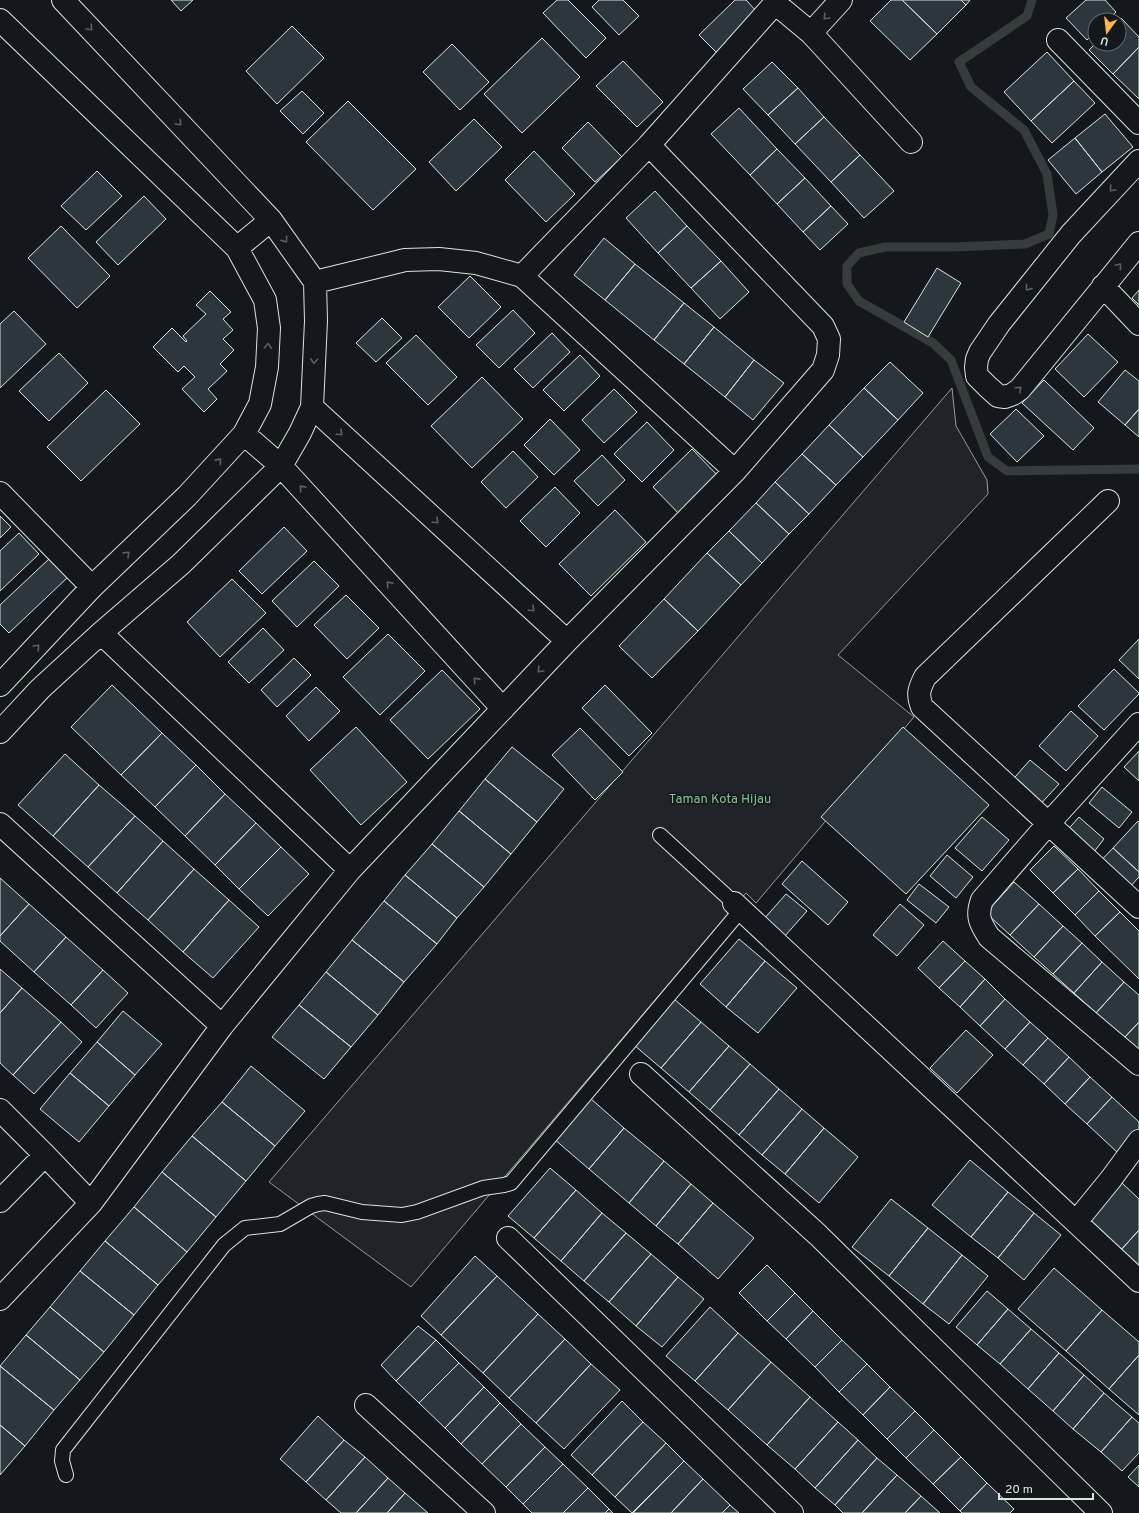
<svg xmlns="http://www.w3.org/2000/svg" width="1139" height="1513" viewBox="0 0 1139 1513" font-family="Overpass,sans-serif">
  <style>
    .green { fill: #202428; stroke: #939e99 }
    .lines { fill: none; stroke-linecap: round; stroke-linejoin: round }
    .stream { stroke: #363b3e; stroke-width: 9 }
    .building { fill: #2c363c; stroke: #d8e6dc }
    .lane-casing { stroke: #d8e6dc; stroke-width: 16 }
    .street-casing { stroke: #d8e6dc; stroke-width: 24 }
    .lane { stroke: #14181c; stroke-width: 14 }
    .street { stroke: #14181c; stroke-width: 22 }
    .oneway { stroke: #59605f }
    .labels { text-anchor: middle; dominant-baseline: central; stroke-width: 3; stroke-linejoin: round; paint-order: stroke }
    .park-label { font-size: 13px; fill: #8ac095; stroke: #14181c }
  </style>
  <rect width="100%" height="100%" fill="#14181c"/>
  <path class="green" d="M952,388L956,426L987,480L988,494L838,655L914,717L756,903L746,893L411,1287L269,1182Z"/>
  <g class="lines">
    <path class="stream" d="M1032,0L1027,16L959,62L971,87L1024,130L1047,174L1053,215L1049,234L1025,244L954,247H885L859,253L847,266V284L859,301L933,343L951,360L988,457L1007,471L1139,469"/>
  </g>
  <path class="building" d="M171,0H193L181,11Z
    M557,0H568L606,38L586,58L543,13Z
    M599,0H623L639,16L619,35L592,7Z
    M735,0H746L759,14L718,54L699,35Z
    M891,0H902L937,34L910,60L870,21Z
    M902,0H961L966,5L937,34Z
    M961,0H970L966,5Z
    M1086,0H1105L1116,12L1108,20H1095V32L1087,40L1066,18Z
    M1121,18L1139,37V47L1113,74L1089,50L1095,44H1119V20Z
    M292,26L324,58L277,104L246,71Z
    M542,38L580,77L522,133L484,94Z
    M452,44L489,82L460,110L423,72Z
    M1139,47V99L1113,74Z
    M1047,52L1074,81L1031,121L1004,92Z
    M623,61L663,102L637,127L596,86Z
    M772,62L798,88L768,115L743,89Z
    M1074,81L1095,103L1052,143L1031,121Z
    M798,88L824,117L795,144L768,115Z
    M302,91L324,113L303,134L280,111Z
    M348,101L416,169L373,210L306,142Z
    M739,108L777,149L750,175L711,134Z
    M1105,114L1133,147L1102,172L1075,138Z
    M824,117L860,155L831,182L795,144Z
    M474,119L502,147L456,191L429,162Z
    M588,122L622,157L595,182L562,148Z
    M1075,138L1102,172L1076,194L1048,160Z
    M777,149L805,178L777,204L750,175Z
    M534,151L575,194L546,222L505,180Z
    M860,155L894,191L864,218L831,182Z
    M97,171L122,196L86,230L61,206Z
    M805,178L831,206L803,232L777,204Z
    M655,191L687,226L658,253L626,218Z
    M144,196L166,219L118,265L96,242Z
    M831,206L848,224L820,250L803,232Z
    M61,226L110,276L77,308L28,258Z
    M687,226L721,261L691,288L658,253Z
    M604,238L635,264L605,300L574,275Z
    M721,261L749,292L720,319L691,288Z
    M635,264L684,303L654,340L605,300Z
    M937,268L961,283L928,337L904,322Z
    M470,276L501,307L469,338L438,307Z
    M1139,290V305L1132,298Z
    M210,291L231,312L223,319L233,330L223,339L234,350L220,364L227,371L208,389L217,399L204,412L182,389L195,377L184,366L178,372L153,347L172,328L186,342L187,341L183,336L206,314L196,305Z
    M684,303L714,327L684,364L654,340Z
    M513,310L535,333L499,368L476,345Z
    M14,311L46,344L0,388V324Z
    M382,318L402,338L376,362L356,343Z
    M714,327L754,360L725,397L684,364Z
    M552,333L570,352L533,388L514,369Z
    M1088,334L1118,362L1084,397L1055,369Z
    M416,335L457,377L428,405L386,363Z
    M59,353L88,383L49,421L19,391Z
    M580,355L600,376L564,411L543,390Z
    M754,360L784,383L753,420L725,397Z
    M890,362L923,393L898,420L864,388Z
    M1125,370L1139,381V409L1125,425L1098,402Z
    M482,377L523,419L472,468L431,426Z
    M1044,380L1094,428L1073,450L1022,403Z
    M864,388L898,420L863,457L829,425Z
    M614,389L637,412L604,443L582,420Z
    M106,390L140,424L81,481L47,447Z
    M1016,409L1044,436L1017,462L990,434Z
    M1139,409V437L1125,425Z
    M550,419L580,450L554,475L524,445Z
    M647,422L674,450L642,482L614,454Z
    M829,425L863,457L836,485L802,454Z
    M692,449L723,481L684,519L653,487Z
    M513,451L538,477L506,508L481,482Z
    M802,454L836,485L809,514L775,482Z
    M602,455L625,480L598,506L574,481Z
    M775,482L809,514L789,534L756,503Z
    M555,487L580,513L546,547L520,521Z
    M756,503L789,534L762,563L729,531Z
    M615,510L646,542L591,596L559,564Z
    M0,516L11,527L0,538Z
    M284,527L307,551L262,594L239,571Z
    M729,531L762,563L741,585L707,553Z
    M19,533L39,554L0,591V551Z
    M707,553L741,585L698,631L664,599Z
    M50,558L68,577L9,633L0,624V605Z
    M314,561L339,586L297,627L272,601Z
    M232,579L266,613L220,657L187,622Z
    M346,595L379,628L347,659L314,625Z
    M664,599L698,631L652,678L619,646Z
    M263,628L284,650L249,683L228,662Z
    M388,634L425,671L380,715L343,677Z
    M1139,639V679L1119,660Z
    M294,658L311,675L277,707L261,690Z
    M1114,669L1139,693V694L1104,730L1078,706Z
    M442,670L480,709L428,759L390,720Z
    M112,685L162,733L121,775L71,727Z
    M605,685L652,733L629,756L582,708Z
    M316,687L340,711L309,741L286,716Z
    M1071,711L1098,736L1066,771L1039,746Z
    M356,727L407,782L361,825L310,770Z
    M903,727L989,805L906,894L821,817Z
    M580,728L623,772L595,800L552,755Z
    M162,733L196,765L155,807L121,775Z
    M512,747L564,789L537,822L485,779Z
    M1139,751V781L1124,767Z
    M65,754L99,785L53,836L18,805Z
    M1030,760L1059,784L1036,809L1008,785Z
    M196,765L225,794L185,836L155,807Z
    M485,779L537,822L511,854L459,811Z
    M99,785L135,816L88,867L53,836Z
    M1102,787L1132,812L1119,828L1089,803Z
    M225,794L256,823L215,865L185,836Z
    M459,811L511,854L484,887L432,844Z
    M135,816L163,841L117,893L88,867Z
    M982,817L1009,840L982,871L955,848Z
    M1079,817L1104,839L1090,857L1064,834Z
    M1138,821L1139,822V872L1113,848Z
    M256,823L281,847L239,889L215,865Z
    M163,841L194,869L148,920L117,893Z
    M432,844L484,887L457,918L405,875Z
    M1054,846L1078,869L1053,893L1030,870Z
    M281,847L309,874L268,916L239,889Z
    M1113,848L1139,872V877L1125,892L1097,865Z
    M947,855L973,877L956,898L930,876Z
    M802,861L848,902L828,925L782,884Z
    M194,869L229,900L183,952L148,920Z
    M1078,869L1099,891L1075,915L1053,893Z
    M405,875L457,918L437,944L384,901Z
    M0,878L29,904L0,936Z
    M1014,882L1039,904L1010,935L986,913Z
    M919,884L949,907L936,923L907,900Z
    M1099,891L1120,912L1095,936L1075,915Z
    M786,894L807,911L784,937L763,920Z
    M229,900L259,927L213,978L183,952Z
    M384,901L437,944L404,982L352,940Z
    M29,904L66,937L34,972L0,941V936Z
    M900,904L924,925L897,956L873,935Z
    M1039,904L1063,926L1034,957L1010,935Z
    M1120,912L1139,931V979L1095,936Z
    M1063,926L1082,943L1053,974L1034,957Z
    M66,937L103,970L71,1005L34,972Z
    M739,939L765,961L726,1007L700,984Z
    M352,940L404,982L378,1015L326,972Z
    M943,941L965,961L939,988L918,968Z
    M1082,943L1102,962L1074,993L1053,974Z
    M765,961L797,988L758,1033L726,1007Z
    M965,961L985,979L960,1007L939,988Z
    M1102,962L1124,982L1096,1013L1074,993Z
    M0,969L22,988L0,1013Z
    M103,970L128,993L96,1028L71,1005Z
    M326,972L378,1015L351,1047L299,1005Z
    M985,979L1005,999L980,1026L960,1007Z
    M1124,982L1139,995V1022L1124,1038L1096,1013Z
    M22,988L61,1022L13,1075L0,1063V1013Z
    M674,999L701,1022L661,1068L634,1045Z
    M1005,999L1030,1022L1005,1049L980,1026Z
    M299,1005L351,1047L324,1079L272,1037Z
    M123,1011L162,1044L135,1075L97,1042Z
    M61,1022L82,1042L34,1094L13,1075Z
    M701,1022L729,1046L689,1092L661,1068Z
    M1030,1022L1048,1038L1023,1065L1005,1049Z
    M1139,1022V1052L1124,1038Z
    M966,1030L993,1055L957,1093L930,1068Z
    M1048,1038L1069,1057L1044,1084L1023,1065Z
    M97,1042L135,1075L109,1106L70,1073Z
    M729,1046L750,1064L710,1110L689,1092Z
    M1069,1057L1090,1077L1065,1104L1044,1084Z
    M750,1064L779,1089L739,1135L710,1110Z
    M251,1066L305,1111L275,1146L222,1102Z
    M70,1073L109,1106L79,1142L40,1109Z
    M1090,1077L1112,1097L1087,1124L1065,1104Z
    M779,1089L802,1109L762,1155L739,1135Z
    M1112,1097L1139,1122V1129L1117,1152L1087,1124Z
    M590,1098L624,1128L589,1169L554,1139Z
    M222,1102L275,1146L246,1181L192,1136Z
    M802,1109L824,1128L785,1174L762,1155Z
    M624,1128L664,1161L629,1203L589,1169Z
    M824,1128L858,1157L819,1203L785,1174Z
    M192,1136L246,1181L216,1217L162,1172Z
    M970,1160L1008,1192L971,1237L932,1205Z
    M664,1161L691,1184L656,1226L629,1203Z
    M550,1168L576,1190L534,1238L508,1216Z
    M162,1172L216,1217L187,1252L134,1207Z
    M1122,1183L1139,1199V1230L1120,1251L1088,1221Z
    M691,1184L713,1203L678,1244L656,1226Z
    M576,1190L602,1213L561,1261L534,1238Z
    M1008,1192L1034,1213L998,1258L971,1237Z
    M891,1199L928,1228L889,1276L852,1247Z
    M713,1203L754,1238L718,1279L678,1244Z
    M134,1207L187,1252L158,1285L105,1241Z
    M602,1213L626,1233L584,1281L561,1261Z
    M1034,1213L1061,1235L1024,1280L998,1258Z
    M928,1228L962,1255L923,1304L889,1276Z
    M1139,1230V1268L1120,1251Z
    M626,1233L651,1254L609,1302L584,1281Z
    M105,1241L158,1285L134,1315L80,1271Z
    M651,1254L678,1277L636,1326L609,1302Z
    M962,1255L988,1276L949,1324L923,1304Z
    M475,1256L497,1276L441,1335L421,1316Z
    M767,1265L795,1293L767,1321L739,1293Z
    M1054,1268L1102,1310L1066,1351L1018,1309Z
    M80,1271L134,1315L104,1352L50,1307Z
    M497,1276L538,1314L483,1373L441,1335Z
    M678,1277L704,1299L662,1347L636,1326Z
    M987,1291L1008,1309L977,1345L956,1327Z
    M795,1293L813,1311L786,1339L767,1321Z
    M50,1307L104,1352L80,1380L26,1335Z
    M710,1307L738,1333L695,1381L666,1356Z
    M1008,1309L1031,1329L1000,1364L977,1345Z
    M1102,1310L1139,1342V1355L1109,1389L1066,1351Z
    M813,1311L842,1340L815,1367L786,1339Z
    M538,1314L565,1339L509,1398L483,1373Z
    M418,1326L436,1340L396,1381L381,1365Z
    M1031,1329L1059,1353L1028,1389L1000,1364Z
    M738,1333L771,1362L728,1410L695,1381Z
    M26,1335L80,1380L54,1410L0,1366Z
    M565,1339L591,1364L536,1423L509,1398Z
    M436,1340L459,1363L419,1403L396,1381Z
    M842,1340L867,1364L839,1392L815,1367Z
    M1059,1353L1084,1375L1053,1411L1028,1389Z
    M1139,1355V1415L1109,1389Z
    M771,1362L810,1397L767,1445L728,1410Z
    M459,1363L484,1387L445,1428L419,1403Z
    M591,1364L620,1390L564,1449L536,1423Z
    M867,1364L890,1387L863,1415L839,1392Z
    M0,1366L54,1410L25,1446L0,1425Z
    M1084,1375L1104,1393L1073,1429L1053,1411Z
    M484,1387L500,1403L461,1444L445,1428Z
    M890,1387L915,1411L887,1439L863,1415Z
    M1104,1393L1132,1417L1101,1452L1073,1429Z
    M810,1397L838,1422L795,1469L767,1445Z
    M622,1401L643,1422L592,1475L571,1455Z
    M500,1403L521,1424L482,1464L461,1444Z
    M915,1411L934,1430L906,1458L887,1439Z
    M318,1416L344,1440L306,1482L280,1459Z
    M1132,1417L1139,1423V1453L1122,1471L1101,1452Z
    M643,1422L666,1443L615,1497L592,1475Z
    M838,1422L858,1440L815,1488L795,1469Z
    M521,1424L545,1447L506,1487L482,1464Z
    M0,1425L25,1446L0,1475Z
    M934,1430L961,1457L933,1484L906,1458Z
    M344,1440L365,1457L326,1500L306,1482Z
    M858,1440L877,1458L835,1505L815,1488Z
    M666,1443L684,1461L632,1513L615,1497Z
    M545,1447L563,1464L523,1504L506,1487Z
    M365,1457L388,1478L356,1513H341L326,1500Z
    M961,1457L987,1483L960,1511L933,1484Z
    M877,1458L897,1475L862,1513H843L835,1505Z
    M684,1461L703,1479L671,1513H633Z
    M563,1464L588,1488L563,1513H532L523,1504Z
    M1139,1465V1487L1128,1477Z
    M897,1475L921,1496L905,1513H862Z
    M388,1478L405,1493L387,1513H356Z
    M703,1479L730,1505L722,1513H671Z
    M987,1483L1014,1509L1010,1513H962L960,1511Z
    M588,1488L609,1509L605,1513H563Z
    M405,1493L428,1513H387Z
    M921,1496L940,1513H905Z
    M730,1505L739,1513H722Z
    M609,1509L613,1513H605Z"/>
  <g class="lines">
    <g class="lane-casing">
      <path id="lane" d="M660,835L734,903
        M66,1475L62,1461L63,1450L224,1245L245,1228L280,1224L311,1206L318,1204L325,1203L362,1212L402,1215L417,1212L483,1188L504,1185L511,1183L741,910"/>
    </g>
    <g class="street-casing">
      <path id="street" d="M775,3L811,33L911,142
        M0,20L237,248L265,300L269,328L267,367L260,404L244,434L187,496L92,587L0,685
        M811,33L841,0
        M1058,40L1139,123
        M1139,161L1071,234L999,324L980,352L977,359L976,367L977,376L987,386L998,396L1005,397L1013,394L1020,389L1139,243
        M237,248L271,220
        M522,276L649,145L778,0
        M315,282L405,260L439,259L476,263L522,276L735,471
        M1103,286L1139,324
        M312,407L567,641
        M244,434L281,466L503,709
        M0,493L92,587
        M1108,501L925,677C919,689 917,694 922,707L1139,907
        M101,633L350,870
        M1139,724L1048,824L982,900C976,916 980,923 989,937L1139,1064
        M0,732L40,689L101,633L181,564L281,466L300,433L312,407L316,321L315,282L271,220L63,0
        M0,824L222,1026
        M734,903L1139,1281
        M641,1074L818,1235L1101,1513
        M0,1110L45,1155L91,1203
        M0,1201L45,1155
        M1076,1222L1111,1179L1139,1141
        M508,1238L792,1513
        M0,1299L91,1203L222,1026L350,870L567,641L735,471L823,370L828,355L829,339L823,326L649,145
        M366,1405L484,1513"/>
    </g>
    <use href="#lane" class="lane"/>
    <use href="#street" class="street"/>
  </g>
  <defs><path id="oneway-chevron" d="M-2-3.5L2.5 0L-2 3.5" fill="none" stroke-width="1.6" stroke-linecap="round" stroke-linejoin="round"/></defs>
  <g class="oneway">
    <use href="#oneway-chevron" transform="translate(826 17) rotate(133)"/>
    <use href="#oneway-chevron" transform="translate(90 28) rotate(47)"/>
    <use href="#oneway-chevron" transform="translate(179 123) rotate(47)"/>
    <use href="#oneway-chevron" transform="translate(1112 189) rotate(133)"/>
    <use href="#oneway-chevron" transform="translate(285 240) rotate(55)"/>
    <use href="#oneway-chevron" transform="translate(1119 266) rotate(-50)"/>
    <use href="#oneway-chevron" transform="translate(1028 288) rotate(129)"/>
    <use href="#oneway-chevron" transform="translate(268 346) rotate(-87)"/>
    <use href="#oneway-chevron" transform="translate(314 361) rotate(93)"/>
    <use href="#oneway-chevron" transform="translate(1019 389) rotate(-42)"/>
    <use href="#oneway-chevron" transform="translate(340 433) rotate(43)"/>
    <use href="#oneway-chevron" transform="translate(219 461) rotate(-48)"/>
    <use href="#oneway-chevron" transform="translate(302 488) rotate(-132)"/>
    <use href="#oneway-chevron" transform="translate(436 521) rotate(43)"/>
    <use href="#oneway-chevron" transform="translate(127 554) rotate(-44)"/>
    <use href="#oneway-chevron" transform="translate(389 584) rotate(-132)"/>
    <use href="#oneway-chevron" transform="translate(532 609) rotate(43)"/>
    <use href="#oneway-chevron" transform="translate(37 647) rotate(-47)"/>
    <use href="#oneway-chevron" transform="translate(540 670) rotate(133)"/>
    <use href="#oneway-chevron" transform="translate(476 680) rotate(-132)"/>
  </g>
  <g class="labels">
    <g class="park-label">
      <text x="720" y="800">Taman Kota Hijau</text>
    </g>
  </g>
  <g transform="translate(1107 32) rotate(195)"><circle r="19" fill="#14181c" stroke="#626a69"/>
  <path d="M0-3L7 15L0 10L-7 15Z" fill="#ffb74d"/>
  <text y="-6" font-size="11" font-weight="bold" text-anchor="middle" fill="#d8e6dc">U</text>
  </g>
  <path d="M999 1493v6h94v-6" fill="none" stroke="#d8e6dc" stroke-width="2"/>
  <text x="1005" y="1493" font-size="12" fill="#d8e6dc" stroke="#14181c" stroke-width="3" paint-order="stroke">20 m</text>
</svg>
